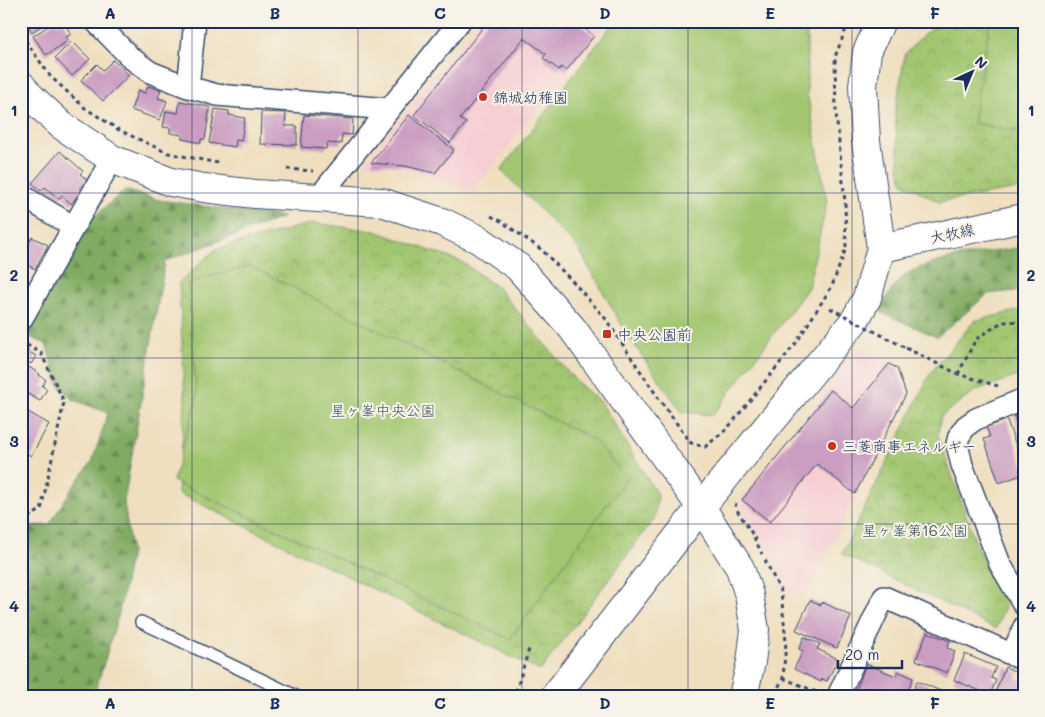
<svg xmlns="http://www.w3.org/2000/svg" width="1045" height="717" viewBox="0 0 1045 717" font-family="Mali,'Klee One',sans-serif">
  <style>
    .built { fill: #f7cfd3 }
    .forest { fill: url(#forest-firs); stroke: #4e6d60 }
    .park { fill: url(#park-crowns); stroke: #5e7a67 }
    .garden { fill: #a2c670; stroke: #5e7a67 }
    .building { fill: #ca9dc1 }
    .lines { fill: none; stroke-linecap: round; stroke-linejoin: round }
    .service-casing { stroke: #3b496d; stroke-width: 14 }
    .minor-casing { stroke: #3b496d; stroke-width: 24 }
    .tertiary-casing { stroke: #3b496d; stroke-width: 30 }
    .path { stroke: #3b496d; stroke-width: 3; stroke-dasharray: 4 4; stroke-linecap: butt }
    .service { stroke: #fff; stroke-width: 11 }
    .minor { stroke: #fff; stroke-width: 21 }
    .tertiary { stroke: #fff; stroke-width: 28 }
    .path-bridge { stroke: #3b496d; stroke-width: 3; stroke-dasharray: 4 4; stroke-linecap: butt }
    .grid { fill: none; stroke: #1b2f5e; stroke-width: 1; stroke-opacity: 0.55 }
    .poi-dot { fill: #c8321e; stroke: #f7f3e8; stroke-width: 2 }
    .labels { text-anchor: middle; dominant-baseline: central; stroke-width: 4; stroke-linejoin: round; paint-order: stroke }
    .poi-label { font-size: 15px; fill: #1b2f5e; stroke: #f7f3e8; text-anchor: start }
    .street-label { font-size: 15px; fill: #1b2f5e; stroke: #f7f3e8 }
    .park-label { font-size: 15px; fill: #3d5562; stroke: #f7f3e8 }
    .neatline { fill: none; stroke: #1b2f5e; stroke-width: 2 }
    .grid-label { font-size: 16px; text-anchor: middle; font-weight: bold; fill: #1b2f5e }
  </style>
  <defs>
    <pattern id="forest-firs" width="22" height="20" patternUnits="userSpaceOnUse" patternTransform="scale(1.25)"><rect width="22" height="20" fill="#81ab62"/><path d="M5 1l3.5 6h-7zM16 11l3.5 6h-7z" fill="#698c54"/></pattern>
    <pattern id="park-crowns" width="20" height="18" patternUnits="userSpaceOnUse" patternTransform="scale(1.25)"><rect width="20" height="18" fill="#a2c670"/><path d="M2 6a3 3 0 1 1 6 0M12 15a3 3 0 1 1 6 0" fill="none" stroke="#8baa63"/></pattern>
  </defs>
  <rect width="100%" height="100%" fill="#f7f3e8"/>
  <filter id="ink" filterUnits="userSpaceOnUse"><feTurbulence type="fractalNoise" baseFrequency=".02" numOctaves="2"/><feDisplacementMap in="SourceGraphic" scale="10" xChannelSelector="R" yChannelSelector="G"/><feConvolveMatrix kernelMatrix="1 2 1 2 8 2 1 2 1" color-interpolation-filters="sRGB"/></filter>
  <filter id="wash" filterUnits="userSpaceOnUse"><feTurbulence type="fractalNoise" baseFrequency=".0096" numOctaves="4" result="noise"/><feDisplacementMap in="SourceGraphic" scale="20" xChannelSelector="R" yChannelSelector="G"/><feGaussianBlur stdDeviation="1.12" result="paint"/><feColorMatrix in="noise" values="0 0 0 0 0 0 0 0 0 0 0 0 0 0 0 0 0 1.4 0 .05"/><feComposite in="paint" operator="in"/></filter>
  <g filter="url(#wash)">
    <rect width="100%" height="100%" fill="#efdfbf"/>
    <path class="built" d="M479,21H592L602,29L472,193L437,178L405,168L364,164Z
      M860,347L898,367L908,394L804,597L782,589L772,555L748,521L741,505L742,498Z"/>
    <path class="forest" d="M125,190L159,200L284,217L165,261L124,502L131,552L119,613L94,696H21V526L49,525L73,487L92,462L108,413L72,399L59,386L46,344L23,334L89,221Z
      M1024,247V290L988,294L937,337L878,311C886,300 893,285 903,277C925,258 994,252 1024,247Z"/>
    <path class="park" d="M941,21H1024V188L939,202L903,183L899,167L895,113L905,54L923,35Z
      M313,223L375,231L462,262L498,288L574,379L602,404L658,496L654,519L540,671L178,493L185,404L179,283L216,249Z
      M1024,309V374L977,390L941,416L938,436L981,557L1008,599L996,629L842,554L930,374L974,321Z"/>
    <path class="garden" d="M615,21H807V92L827,202L808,288L713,415L682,412L628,336L578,248L501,170Z
      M990,21H1024V132L973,123Z
      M250,266L594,440L626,478L510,639L173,481L197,399L188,283Z"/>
    <g id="blocks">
      <path class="building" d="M25,21H48L32,32Z
        M56,21L58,24L63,21L71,34L66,37L68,41L46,55L33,36Z
        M488,21H576L594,36L566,71L561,67L559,70L543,58L546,54L524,38L460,119L466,123L450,143L414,115Z
        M72,41L90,59L72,76L55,58Z
        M113,60L129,75L103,101L81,80L97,64L103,70Z
        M148,86L161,90L158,98L167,101L160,120L131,110L138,90L145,93Z
        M180,101L210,107L205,139H201V143L182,139V135L170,133V128L163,127L166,111L178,113Z
        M215,109L229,111V115L245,118L241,141L236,140L235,147L209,143Z
        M261,112L286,113L285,126H297V145L260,144Z
        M304,115L353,119L352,135L342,134L341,144L327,143L326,149L301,147Z
        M409,115L454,150L435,173L405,166L371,163Z
        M60,151L83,171L80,174L87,180L80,188L82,190L71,204L62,195L59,199L45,187L41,191L32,183Z
        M21,228L29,232L21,247Z
        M32,237L48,245L35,269L21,262V258Z
        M21,268L28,272L21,285Z
        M21,347L36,356L31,364L21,358Z
        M21,362L40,374L39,375L46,380L42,386L47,389L40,401L28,394L25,399L21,397Z
        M889,364L897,368L906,394L855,494L817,464L770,522L742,500L831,390L853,408Z
        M23,409L49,424L31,456L21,450V412Z
        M1024,413V444H1023L1014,415Z
        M1007,420L1024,468V474L999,483L984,439L990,437L986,427Z
        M810,600L821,605L822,602L851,616L837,648L796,630Z
        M927,632L950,641L947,648L955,651L947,673L916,660Z
        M804,637L820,644L817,649L838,659L827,681L822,679L821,682L794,669L803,651L799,649Z
        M965,654L996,667L991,678L996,680L990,695L954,680Z
        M866,664L896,676L898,671L913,678L906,696H868L856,691Z
        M1005,667L1019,673L1017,678L1024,681V696H994Z
        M917,681L943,692L941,696H911Z"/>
    </g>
  </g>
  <g filter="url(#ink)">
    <use href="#blocks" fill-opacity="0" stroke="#3b496d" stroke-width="1"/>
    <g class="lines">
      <g class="service-casing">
        <path id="service" d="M141,622L296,696"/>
      </g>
      <g class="minor-casing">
        <path id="minor" d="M95,21L131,58L150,72L188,87L217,95L389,109
          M188,87L195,21
          M21,195L74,227
          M319,197L460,21
          M21,320L112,159
          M1024,399L976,419L966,426L959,436L957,444L962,465L1000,564L1024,605
          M1012,655L1024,627
          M838,696L884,597L1024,660"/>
      </g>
      <g class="tertiary-casing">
        <path id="tertiary" d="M21,85L31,97L61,125L112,159L171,182L204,188L255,194L381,202L442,222L478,239L518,267L572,328L701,507L740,568L749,595L755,630L751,662L743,696
          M881,248L1024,218
          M555,696L701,507L855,320L867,298L881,248L866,141L863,86L867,52L881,21"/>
      </g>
      <path class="path" d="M21,34L50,76L85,108L119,130L168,153L218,163
        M287,169L313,171
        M491,216L501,221L542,250L575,284L605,318L659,399L691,443L705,447L727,429L796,343L832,286L846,248L845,202L836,113L835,57L849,21
        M906,348L958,374L998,386
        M958,374L976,339L1002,322L1024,321
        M736,503L735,507L753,535L762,554
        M21,517L25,519L41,510L64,402L41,353L22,342
        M765,560L781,592L786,642L783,678L774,696
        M783,678L819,693
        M509,696L516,691L529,649"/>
      <use href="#service" class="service"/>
      <use href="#minor" class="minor"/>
      <use href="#tertiary" class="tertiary"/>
      <path class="path-bridge" d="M830,308L906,348"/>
    </g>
  </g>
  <path class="grid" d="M192,21V696M358,21V696M522,21V696M688,21V696M852,21V696M21,193H1024M21,358H1024M21,524H1024"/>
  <g class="poi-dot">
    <circle cx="483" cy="97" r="5"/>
    <rect x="602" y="329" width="10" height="10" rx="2.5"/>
    <circle cx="832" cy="446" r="5"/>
  </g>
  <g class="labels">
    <g class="poi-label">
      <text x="493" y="97">錦城幼稚園</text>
      <text x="617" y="334">中央公園前</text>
      <text x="842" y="446">三菱商事エネルギー</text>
    </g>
    <g class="street-label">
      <text transform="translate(952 233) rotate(-12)">大牧線</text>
    </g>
    <g class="park-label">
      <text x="383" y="410">星ヶ峯中央公園</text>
      <text x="915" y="530">星ヶ峯第16公園</text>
    </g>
  </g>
  <rect width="1045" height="717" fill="none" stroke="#f7f3e8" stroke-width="55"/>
  <g transform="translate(972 72) rotate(44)" stroke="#f7f3e8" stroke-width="4" paint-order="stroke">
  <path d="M0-4L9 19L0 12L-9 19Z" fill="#1b2f5e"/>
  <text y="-8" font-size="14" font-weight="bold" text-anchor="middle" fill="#1b2f5e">N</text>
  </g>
  <path d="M838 660v8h64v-8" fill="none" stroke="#1b2f5e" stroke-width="2.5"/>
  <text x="845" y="660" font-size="15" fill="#1b2f5e" stroke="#f7f3e8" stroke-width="4" paint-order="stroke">20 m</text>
  <rect x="28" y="28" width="990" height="662" class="neatline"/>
  <g class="grid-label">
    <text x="110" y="19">A</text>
    <text x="275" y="19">B</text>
    <text x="440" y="19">C</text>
    <text x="605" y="19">D</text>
    <text x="770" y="19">E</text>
    <text x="935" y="19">F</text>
    <text x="14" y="116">1</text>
    <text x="1031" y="116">1</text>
    <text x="14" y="281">2</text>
    <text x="1031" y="281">2</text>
    <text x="14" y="447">3</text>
    <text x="1031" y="447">3</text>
    <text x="14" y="612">4</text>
    <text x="1031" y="612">4</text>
    <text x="110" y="709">A</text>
    <text x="275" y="709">B</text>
    <text x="440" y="709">C</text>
    <text x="605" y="709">D</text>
    <text x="770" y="709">E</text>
    <text x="935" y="709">F</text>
  </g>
</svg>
